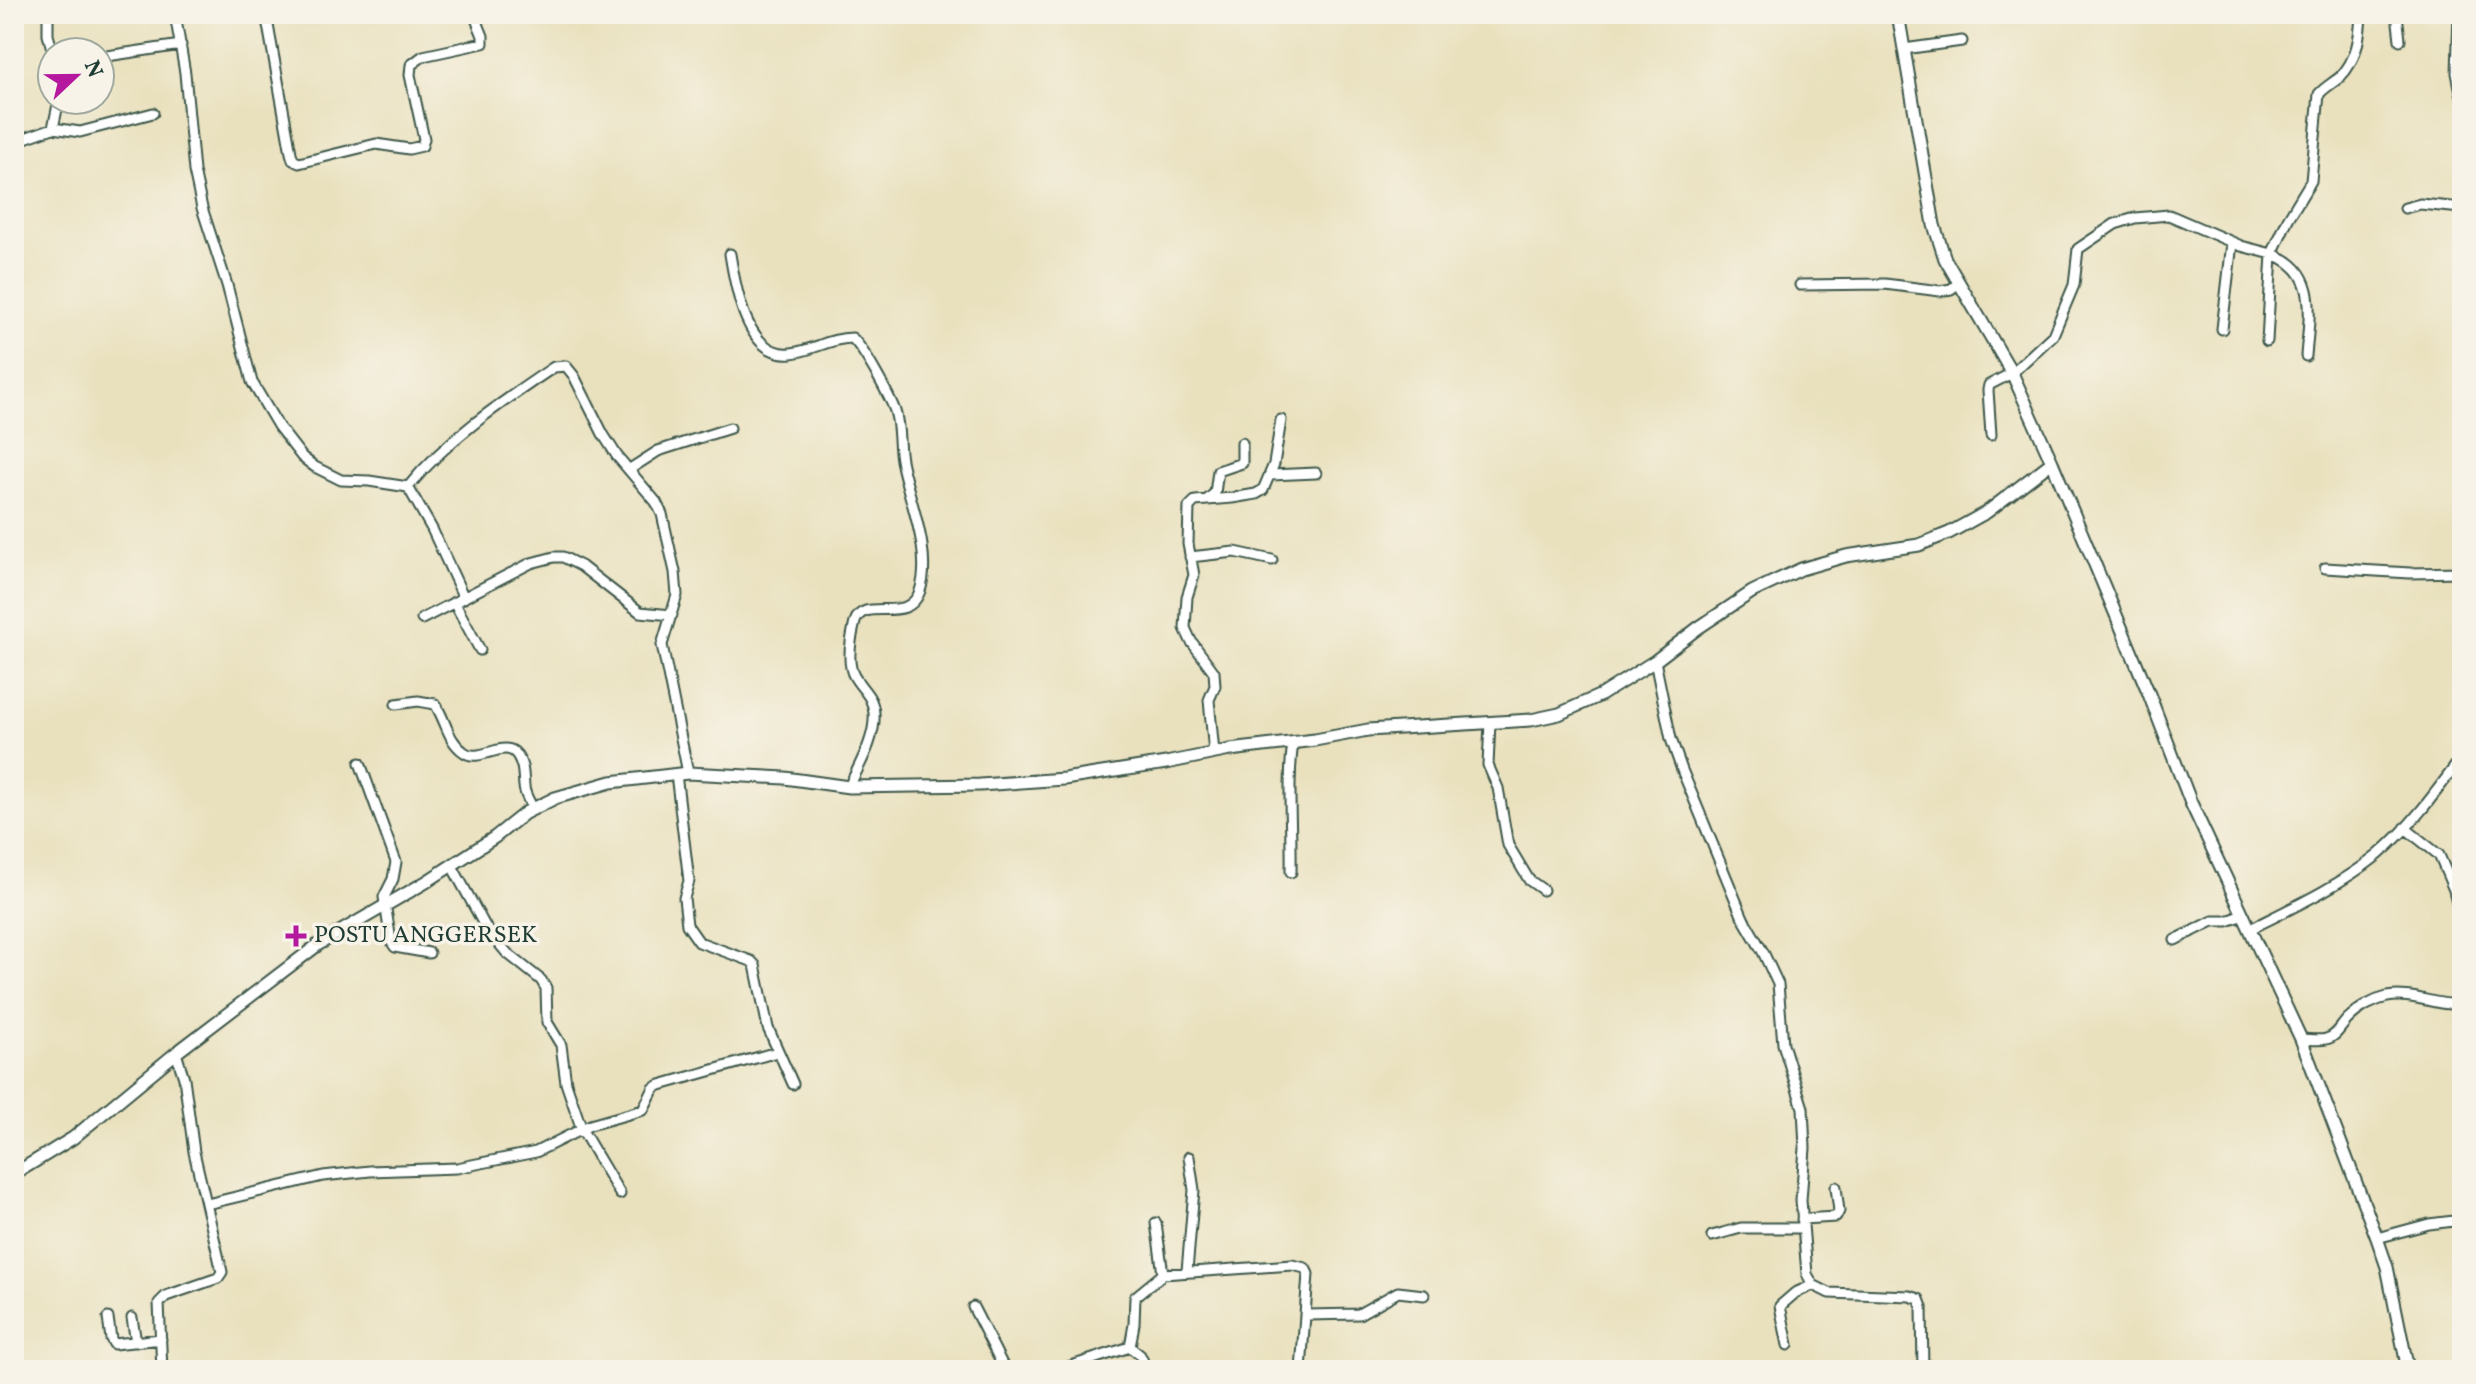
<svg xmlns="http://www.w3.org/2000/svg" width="2476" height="1384" viewBox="0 0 2476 1384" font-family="Vollkorn,serif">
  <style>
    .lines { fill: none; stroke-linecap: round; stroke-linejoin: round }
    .minor-casing { stroke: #3d5649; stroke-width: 13 }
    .tertiary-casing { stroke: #3d5649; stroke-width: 15 }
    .minor { stroke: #fff; stroke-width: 9 }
    .tertiary { stroke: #fff; stroke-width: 11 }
    .poi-dot { fill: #b5179e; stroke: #f7f3e8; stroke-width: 3 }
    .labels { text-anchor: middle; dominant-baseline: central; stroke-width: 7; stroke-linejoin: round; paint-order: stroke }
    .poi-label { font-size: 24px; fill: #1f3d34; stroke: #f7f3e8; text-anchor: start }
  </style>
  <rect width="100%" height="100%" fill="#f7f3e8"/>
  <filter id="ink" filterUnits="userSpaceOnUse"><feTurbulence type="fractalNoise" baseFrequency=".0125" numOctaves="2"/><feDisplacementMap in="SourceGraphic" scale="16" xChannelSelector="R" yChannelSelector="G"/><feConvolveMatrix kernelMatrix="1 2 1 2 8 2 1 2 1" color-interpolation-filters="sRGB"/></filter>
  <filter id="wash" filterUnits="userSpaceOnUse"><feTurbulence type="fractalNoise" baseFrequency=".006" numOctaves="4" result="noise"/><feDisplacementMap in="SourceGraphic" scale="32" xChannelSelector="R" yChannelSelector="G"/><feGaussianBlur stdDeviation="1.8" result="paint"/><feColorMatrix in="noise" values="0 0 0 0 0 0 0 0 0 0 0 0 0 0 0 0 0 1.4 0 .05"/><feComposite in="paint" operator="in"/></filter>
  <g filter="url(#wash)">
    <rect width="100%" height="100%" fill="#e9e1be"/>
  </g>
  <g filter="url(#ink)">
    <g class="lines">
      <g class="minor-casing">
        <path id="minor" d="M48,14V35L53,52
          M175,14L185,73L194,171L202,208L227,285L252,382L278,426L302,457L315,467L341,480L369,481L408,487C448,438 502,402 554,367L566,366L574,376L603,434L617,456L656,502L662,514L675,572L677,595L662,645L688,773
          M266,14L291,153L293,160L299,163L376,144L409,149L422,146L424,139L410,75L411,65L423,56L483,43V36L474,14
          M2397,14L2400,40
          M2459,14L2457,73L2462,97
          M1904,49L1962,41
          M100,57L181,45
          M53,128L80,132L153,113
          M14,142L53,128L59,100
          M2405,208L2420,204L2462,208
          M730,254C735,285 746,358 791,353C812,351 830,338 852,338C863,347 890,397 895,411C900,427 898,443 901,460C908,498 933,552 920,591C908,626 863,595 855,622C851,638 846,662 854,676C862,690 873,696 874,713C876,738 859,765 849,787
          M1800,285L1885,284L1940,291L1951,289L1959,283
          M2222,329L2232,243
          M2267,341L2272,254C2320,270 2309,316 2306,356
          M1991,435L1988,390L1989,385L2012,373L2053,335L2074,285L2078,249L2115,224L2135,218L2169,215L2241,246L2272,254L2288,219L2311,181L2319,94C2325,87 2333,83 2340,77C2357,60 2360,37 2361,14
          M630,469L658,451L730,428
          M1271,475L1316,473
          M408,487L432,529L464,598
          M1207,500L1215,493L1218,471L1242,463V443
          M1190,557L1235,552L1272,560
          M2325,568L2410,573L2462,572
          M454,602L480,650
          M422,619L531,563L554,557H563L581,566L640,612L672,615
          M1655,661L1671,739L1682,770L1743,918L1763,952L1778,984L1783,1044L1803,1108L1805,1148L1801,1200L1807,1274L1813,1285L1829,1293L1910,1296L1919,1299L1922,1307L1923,1370
          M396,704L418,701L435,704C446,720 447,740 464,752C479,764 505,738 517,755C524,765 523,776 524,786C524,794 530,802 533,809
          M1490,723L1488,765L1498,788L1508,845L1529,880L1543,890
          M1214,753L1209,700L1215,686L1214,672L1191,641L1185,628L1187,597L1194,575L1188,544L1189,507L1195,501L1232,498L1256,494L1263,490L1274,464L1281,420
          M360,763L396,862L393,879L384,897L391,941L395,947L429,953
          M676,774L689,881L684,898L687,925L699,942L751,961L755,965L768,1028L793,1084
          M2405,828L2439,855L2454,890L2462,925
          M452,866L486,928L507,953L541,980L546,988L547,1022L561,1045L566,1083L582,1130L620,1194
          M1291,872C1292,828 1287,785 1293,742
          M2250,929C2294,907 2339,886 2378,855C2410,828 2437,791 2462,757
          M2175,940L2213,921H2227L2244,915
          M2301,1039C2309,1039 2319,1041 2326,1039C2337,1037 2341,1025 2349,1018C2359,1008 2374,1000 2387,997C2413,992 2437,1007 2462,1004
          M207,1204L323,1176L370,1171L457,1168L536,1152L590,1125L643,1110L654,1088L660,1085L777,1052
          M1802,1219L1836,1217L1839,1211L1836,1187
          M1156,1223L1163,1274
          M1712,1236L1741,1228H1803
          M2377,1238L2429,1224L2462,1220
          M1187,1271L1194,1190L1189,1157
          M973,1307L1005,1370
          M1306,1315L1359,1314L1398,1292L1424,1295
          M108,1318L111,1339L114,1344L161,1339
          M132,1318L136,1342
          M1788,1345L1780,1306L1795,1293L1813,1285
          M162,1370L159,1303L166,1296L218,1278L222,1272L194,1152L184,1078L176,1053
          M1059,1370L1130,1347
          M1147,1370L1140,1355L1130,1347L1134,1324L1135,1297L1163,1274L1292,1265L1305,1268L1308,1274L1301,1370"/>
      </g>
      <g class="tertiary-casing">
        <path id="tertiary" d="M1898,14L1934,225L1945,259L2012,373L2052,462L2147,689L2191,803L2301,1039L2377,1238L2387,1267L2408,1370
          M14,1174L73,1138L176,1053L319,944L426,882L495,837L525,813L555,798L611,782L688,773L785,778L849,787L980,785L1064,779L1166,763L1230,750L1315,740L1368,730L1531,720L1559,714L1601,695L1655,661L1698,628L1752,592L1801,569L1846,556L1919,545L1949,533L1987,512L2052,462"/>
      </g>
      <use href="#minor" class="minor"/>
      <use href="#tertiary" class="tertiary"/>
    </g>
  </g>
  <path class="poi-dot" d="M292 924h8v8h8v8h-8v8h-8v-8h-8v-8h8z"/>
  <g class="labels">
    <g class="poi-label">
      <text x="314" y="936">POSTU ANGGERSEK</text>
    </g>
  </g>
  <rect width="2476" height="1384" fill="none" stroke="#f7f3e8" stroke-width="48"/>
  <g transform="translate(76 76) rotate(68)"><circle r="38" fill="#f7f3e8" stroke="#a1aaa0" stroke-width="2"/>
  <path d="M0-6L14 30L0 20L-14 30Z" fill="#b5179e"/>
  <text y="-12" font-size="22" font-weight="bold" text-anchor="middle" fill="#1f3d34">N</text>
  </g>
</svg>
